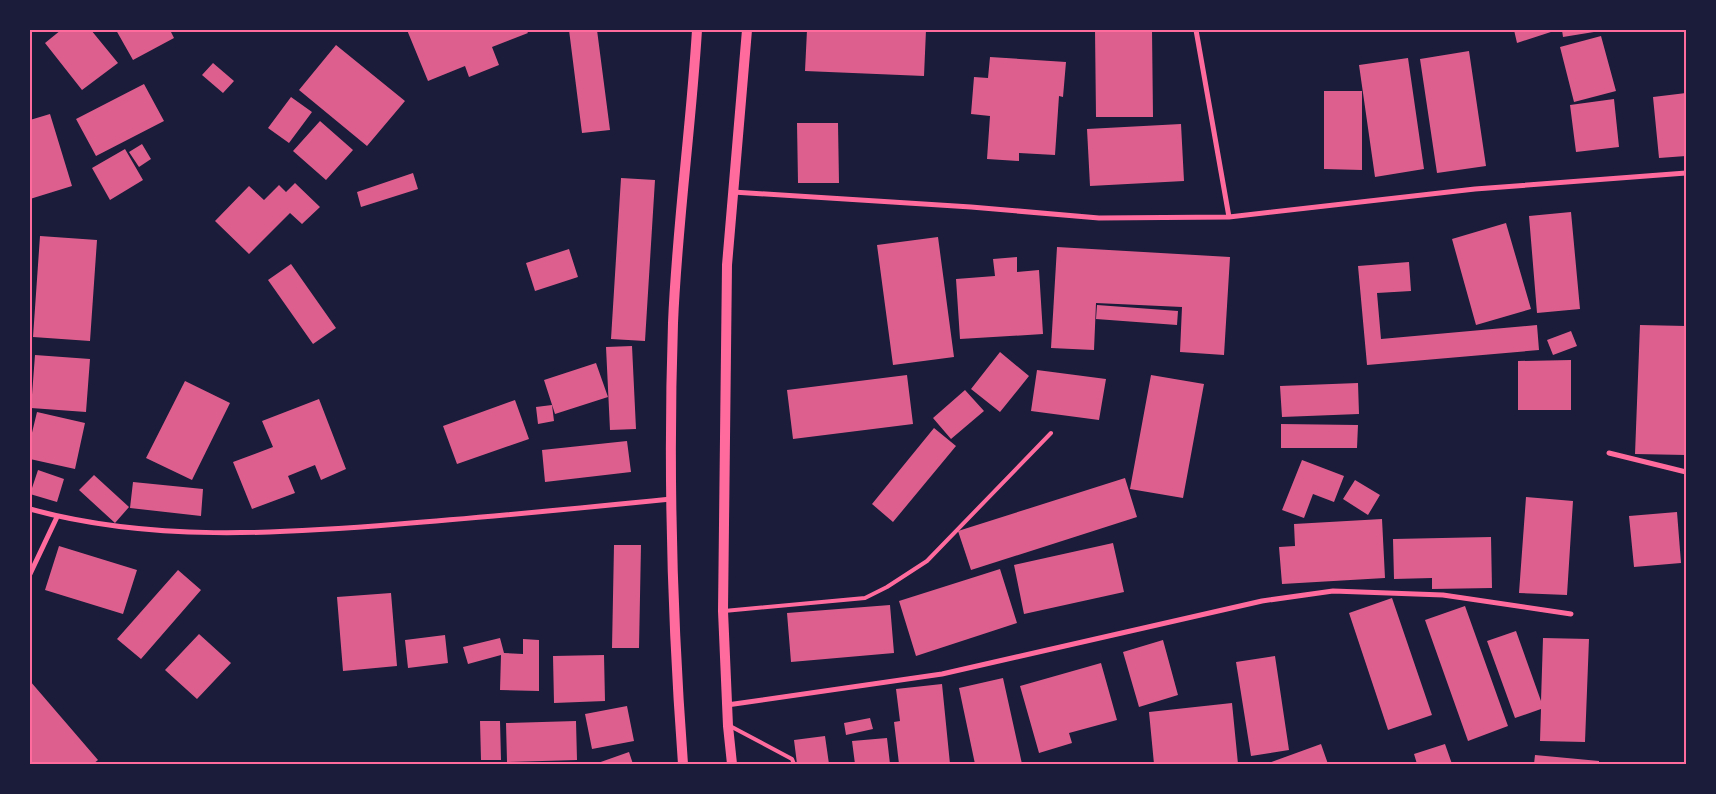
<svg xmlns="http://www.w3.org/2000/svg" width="1716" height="794" viewBox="0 0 1716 794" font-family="Rubik,sans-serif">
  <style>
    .building { fill: #dd5f8e }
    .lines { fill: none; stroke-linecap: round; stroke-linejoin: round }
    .service { stroke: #ff6b9d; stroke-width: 4 }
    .minor { stroke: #ff6b9d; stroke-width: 5 }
    .secondary { stroke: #ff6b9d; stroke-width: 10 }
    .neatline { fill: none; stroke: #ff6b9d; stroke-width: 2 }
  </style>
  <rect width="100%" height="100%" fill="#1b1b3a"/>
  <path class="building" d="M61,30H91L118,63L82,90L45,43Z
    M116,30H170L174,38L133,60Z
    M407,30H526L528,33L492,47L499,65L469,77L465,66L428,81Z
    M569,30H597L610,130L582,133Z
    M807,30H926L924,76L805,71Z
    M1095,30H1152L1153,117H1096Z
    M1514,30H1557L1517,43Z
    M1562,30H1600V31L1563,37Z
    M1601,36L1616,91L1574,102L1560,47Z
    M336,45L405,101L367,146L299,90Z
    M1469,51L1486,166L1437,173L1420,59Z
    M990,57L1066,62L1063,97L1059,96L1055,155L1019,153V161L987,159L990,116L971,114L974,77L988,78Z
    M1408,58L1424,169L1375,177L1359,65Z
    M213,63L234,81L223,93L202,75Z
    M144,84L164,121L96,156L76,119Z
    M1324,91H1362V170L1324,169Z
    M1686,93V156L1659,158L1653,97Z
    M291,97L312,112L289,143L268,128Z
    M1614,99L1619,147L1576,152L1570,105Z
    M50,114L72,186L30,199V120Z
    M320,121L353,150L326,180L293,151Z
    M797,123H838L839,183H798Z
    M1181,124L1184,181L1090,186L1087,129Z
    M142,144L151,159L139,167L129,152Z
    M125,149L143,180L110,200L92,168Z
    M413,173L418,189L361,207L357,192Z
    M621,178L655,180L645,341L611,339Z
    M295,183L320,207L302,224L290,213L249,254L215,221L249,186L264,200L279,185L286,192Z
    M1571,212L1580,309L1537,313L1529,216Z
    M1506,223L1531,309L1476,325L1452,239Z
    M40,236L97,240L90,341L33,337Z
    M938,237L954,357L893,365L877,245Z
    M1057,247L1230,257L1224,355L1180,352L1182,307L1096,303L1094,350L1051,348Z
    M569,249L578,277L535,291L526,263Z
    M1017,257V272L1039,270L1043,334L960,339L956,279L995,276L993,259Z
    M1409,262L1411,291L1377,293L1381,339L1537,325L1539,350L1367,365L1358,266Z
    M291,264L336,328L313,344L268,280Z
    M1097,305L1178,311L1177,325L1096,319Z
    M1640,325L1686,326V455L1635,454Z
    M1571,331L1577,346L1553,355L1547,340Z
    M632,346L636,429L610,430L606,347Z
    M1000,352L1029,376L1000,412L971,389Z
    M35,355L90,359L86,412L31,408Z
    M1571,360V410H1518V361Z
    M596,363L608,397L555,414L544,380Z
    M1037,370L1106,379L1099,420L1031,411Z
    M907,375L913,424L793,439L787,390Z
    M1151,375L1204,384L1183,498L1130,489Z
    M185,381L230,403L192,480L146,458Z
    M1358,383L1359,414L1282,417L1280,386Z
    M965,390L984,411L951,439L933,418Z
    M319,399L346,469L321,480L315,465L288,476L295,493L252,509L233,462L273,447L262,421Z
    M515,400L529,439L457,464L443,426Z
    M552,405L554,421L538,424L536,407Z
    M37,412L85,423L75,469L30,459V441Z
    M1281,424L1358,425L1357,448H1281Z
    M934,428L956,446L893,522L872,504Z
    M627,441L631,472L545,482L542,450Z
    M1302,460L1344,476L1334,502L1313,494L1304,518L1282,510Z
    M38,470L64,479L57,502L30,494Z
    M94,475L129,507L115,523L79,490Z
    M1125,478L1137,517L971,570L958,531Z
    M1355,480L1380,495L1368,515L1343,499Z
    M133,482L203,489L201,516L130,508Z
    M1526,497L1573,501L1567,595L1519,593Z
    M1677,512L1681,563L1634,567L1629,516Z
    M1382,519L1385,578L1282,584L1279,547L1295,546L1294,524Z
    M1491,537L1492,588L1432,589V578L1394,579L1393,539Z
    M1113,543L1124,592L1024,614L1014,565Z
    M614,545H641L639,648H612Z
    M59,546L137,570L123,614L45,590Z
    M1000,569L1017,623L916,656L899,601Z
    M178,570L201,590L141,659L117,639Z
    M391,593L397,666L343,671L337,597Z
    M1392,598L1432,715L1388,730L1349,613Z
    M890,605L894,653L791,662L787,613Z
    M1465,606L1508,726L1468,741L1425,620Z
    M1516,631L1541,701L1543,638L1589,639L1585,742L1540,741L1541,709L1515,718L1487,641Z
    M199,634L231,663L197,699L165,670Z
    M445,635L448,663L408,668L405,640Z
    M500,638L504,653L523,654V639L539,640V691L500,690L501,655L468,664L463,647Z
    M1163,640L1178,695L1139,707L1123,652Z
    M604,655L605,701L554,703L553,656Z
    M1275,656L1289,750L1251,756L1236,662Z
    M1101,663L1117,720L1069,733L1072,743L1039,753L1020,686Z
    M1003,678L1022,764H975L959,688Z
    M30,681L98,760L93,764H30Z
    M942,684L950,764H899L894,722L900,721L896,689Z
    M1232,703L1238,764H1154L1149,712Z
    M627,706L634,741L592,749L585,714Z
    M870,718L873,729L846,735L844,723Z
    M480,721H500L501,760H481Z
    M576,721L577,760L507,762L506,723Z
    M825,736L829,764H797L794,740Z
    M887,738L890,764H855L852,741Z
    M1321,744L1328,764H1266Z
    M1445,744L1452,764H1417L1414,754Z
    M629,752L633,764H595Z
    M1535,755L1599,761V764H1534Z"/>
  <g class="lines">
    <path class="service" d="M724,611L865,598L887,587L927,561L1051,433
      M730,726L792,759L794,764"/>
    <path class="minor" d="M1196,30L1229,217
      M733,192L971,207L1099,218L1229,217L1475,189L1686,173
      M1609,453L1686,472
      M30,509C150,542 277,534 399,524C490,517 581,508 671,499
      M30,574L57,517
      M727,705L942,674L1262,601L1333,591L1443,595L1571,614"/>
    <path class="secondary" d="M683,764C672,617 668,470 673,323C677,225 691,128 697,30
      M732,764L728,726L723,611L727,265L747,30"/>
  </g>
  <rect width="1716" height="794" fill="none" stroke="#1b1b3a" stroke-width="62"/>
  <rect x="31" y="31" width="1654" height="732" class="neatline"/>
</svg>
